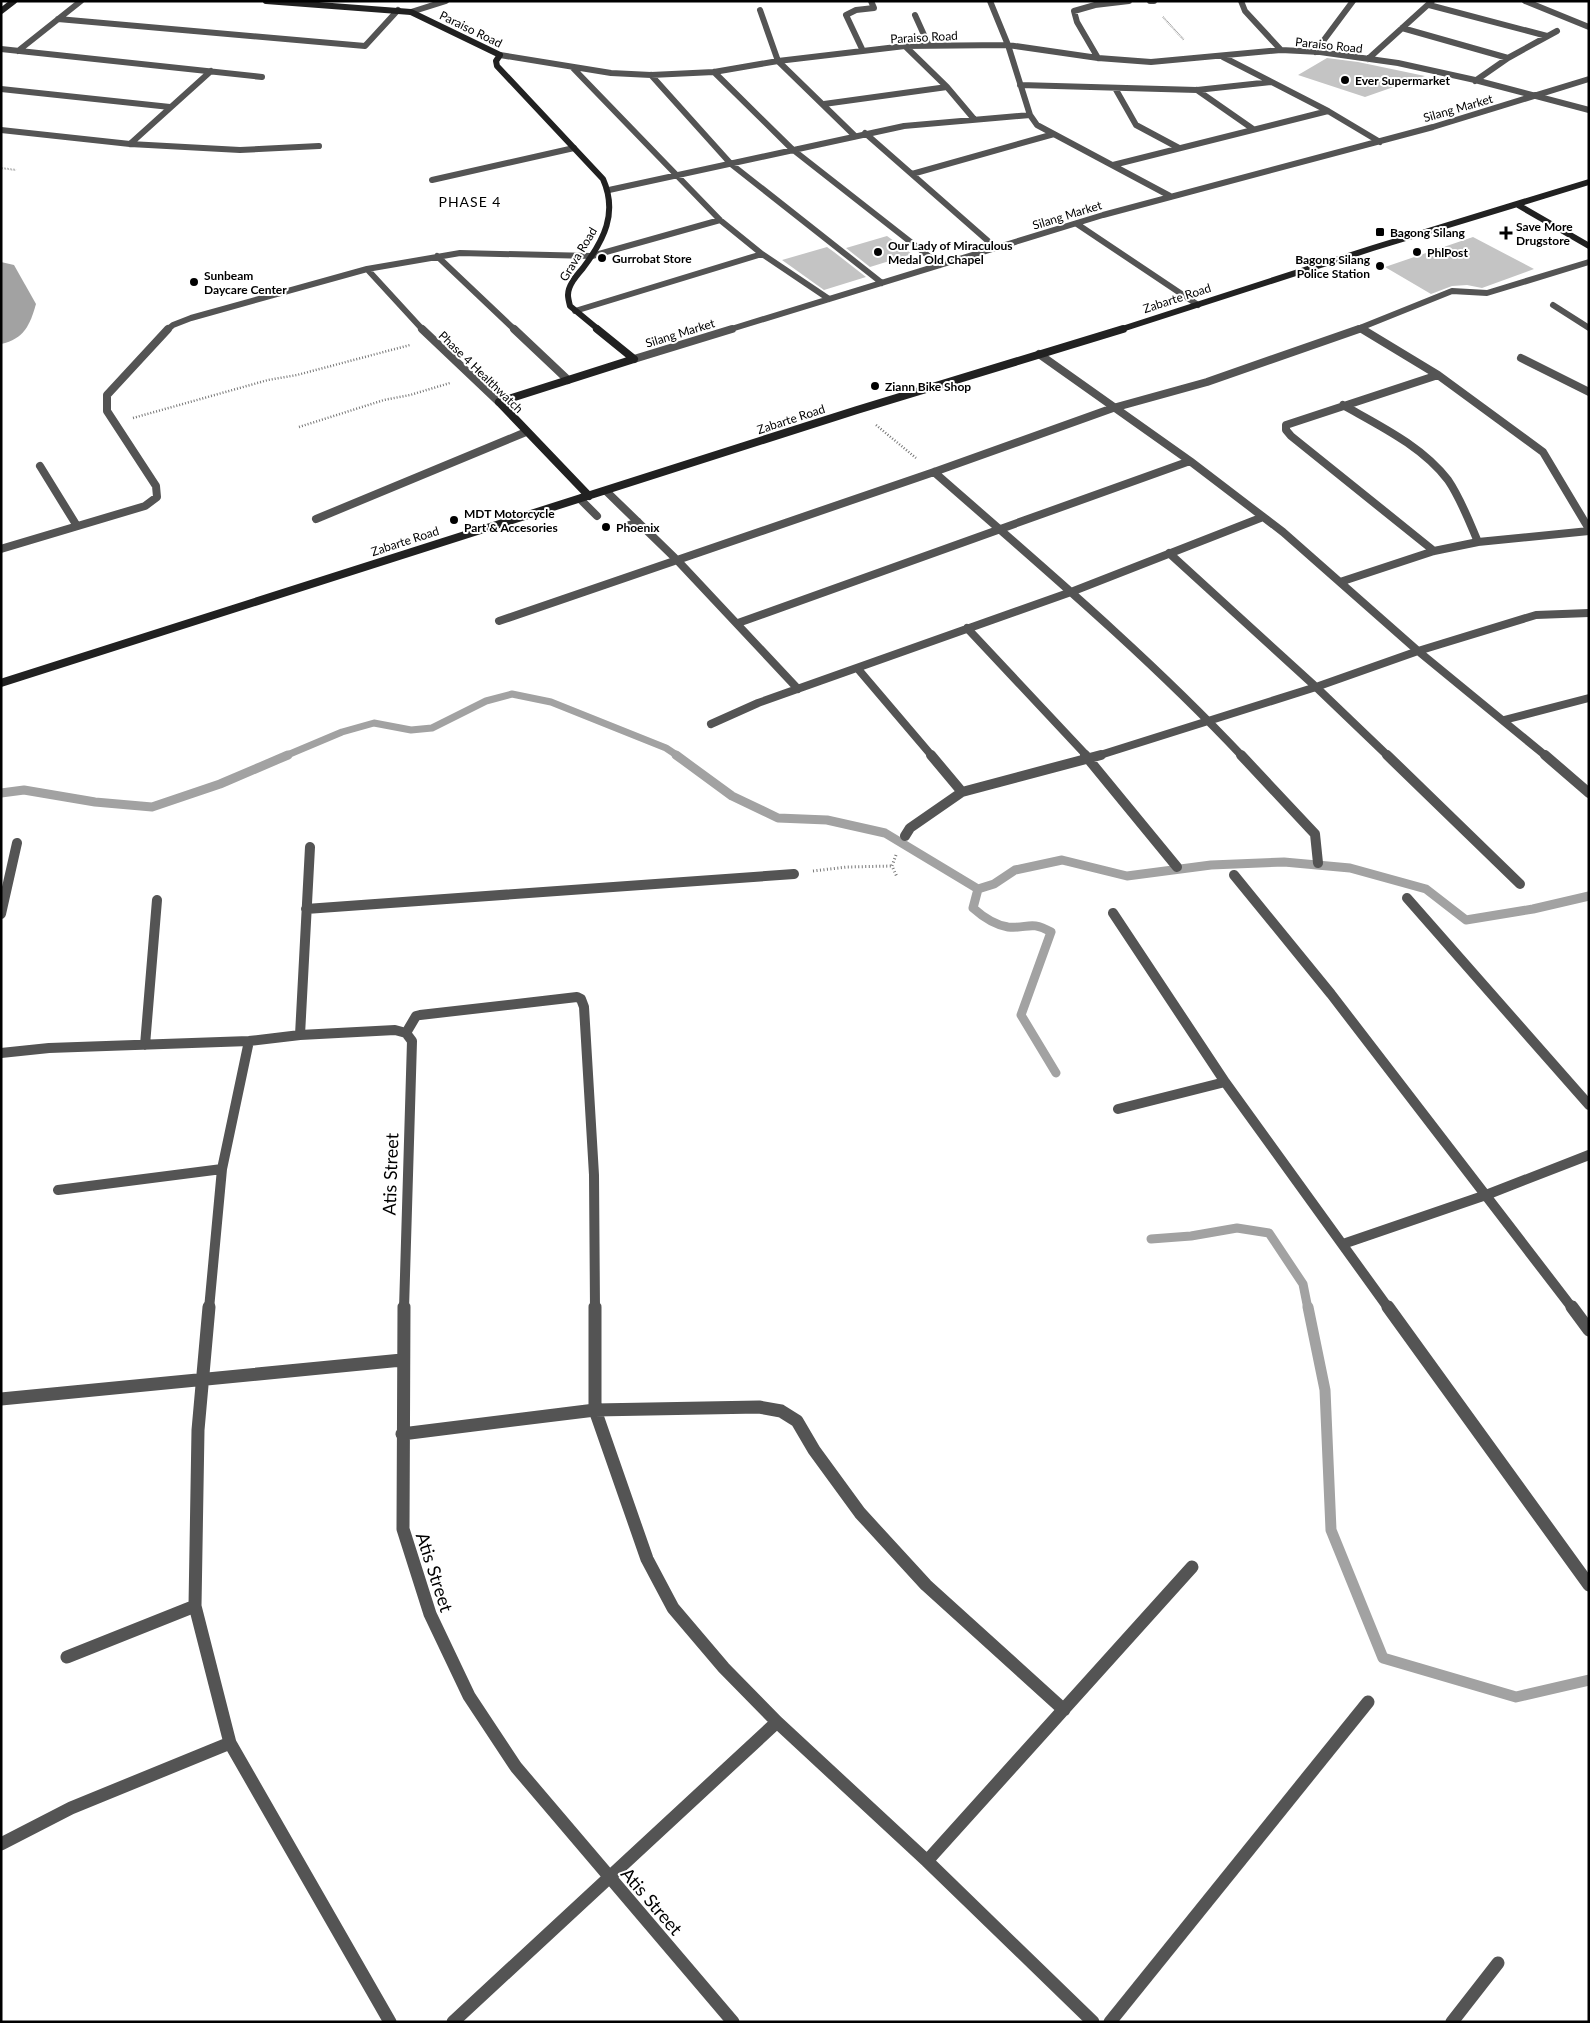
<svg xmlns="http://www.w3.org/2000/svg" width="1590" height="2023" viewBox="0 0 1590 2023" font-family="Lato,sans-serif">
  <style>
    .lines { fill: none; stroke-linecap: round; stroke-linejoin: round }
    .stream-far2 { stroke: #a2a2a2; stroke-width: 7 }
    .stream-far1 { stroke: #a2a2a2; stroke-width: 9 }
    .stream { stroke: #a2a2a2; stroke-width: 11 }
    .river { fill: #a2a2a2; fill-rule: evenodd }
    .building { fill: #c4c4c4 }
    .path-far2 { stroke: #767676; stroke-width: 2; stroke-dasharray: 0.5 1; stroke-linecap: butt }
    .path-far1 { stroke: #767676; stroke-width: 2.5; stroke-dasharray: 1 2; stroke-linecap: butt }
    .path { stroke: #767676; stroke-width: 3; stroke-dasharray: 1 2.5; stroke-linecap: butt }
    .lane-far2 { stroke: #545454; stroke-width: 6 }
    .lane-far1 { stroke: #545454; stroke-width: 8 }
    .lane { stroke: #545454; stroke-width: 13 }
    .street-far3 { stroke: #545454; stroke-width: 6 }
    .street-far2 { stroke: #545454; stroke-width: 8 }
    .street-far1 { stroke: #545454; stroke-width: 10 }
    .street { stroke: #545454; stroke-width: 13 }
    .secondary-far1 { stroke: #212121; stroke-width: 6 }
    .secondary { stroke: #212121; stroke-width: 8 }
    .poi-dot { fill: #000; stroke: #fff; stroke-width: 2 }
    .labels { text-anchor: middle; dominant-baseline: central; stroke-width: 4; stroke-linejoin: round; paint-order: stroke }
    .far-street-label { font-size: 12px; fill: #000; stroke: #fff }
    .far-poi-label { font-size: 12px; font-weight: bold; fill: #000; stroke: #fff; text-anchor: start }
    .far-neighbourhood-label { font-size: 14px; letter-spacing: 1px; fill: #000; stroke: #fff }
    .near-street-label { font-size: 18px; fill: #000; stroke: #fff }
  </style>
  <rect width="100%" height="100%" fill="#fff"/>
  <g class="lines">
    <path class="stream-far2" d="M285,756L342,732L374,723L411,730L432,728L486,701L512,694L551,702L666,748L678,756"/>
    <path class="stream-far1" d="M676,755L732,796L778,818L827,820L885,833L978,889L994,884L1015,870L1062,860L1127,876L1211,865L1284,862L1350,868L1426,889L1466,920L1533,909L1589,896
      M1,793L24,790L95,802L152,807L220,784L288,755
      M978,889L973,908C983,917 995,925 1008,927C1028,929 1030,920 1051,932L1021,1015L1056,1073
      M1151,1239L1191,1236L1237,1228L1269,1233L1303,1284L1308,1309"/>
    <path class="stream" d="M1308,1307L1325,1390L1331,1530L1383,1658L1516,1697L1589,1680"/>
    <path class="river" d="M1,262L14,265L36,304C30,325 24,339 1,344Z"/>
  </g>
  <path class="building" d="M1327,58L1358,62L1425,76L1365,97L1298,75Z
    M887,236L912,254L870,267L846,248Z
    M1473,237L1534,269L1482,288L1467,285L1452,286L1431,294L1385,267Z
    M827,247L834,252L866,277L824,290L782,260Z"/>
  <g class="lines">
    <path class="path-far2" d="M1163,17L1184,40
      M1,168L16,170"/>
    <path class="path-far1" d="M133,418L268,380L297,375L410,345
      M876,425L916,458
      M299,427L384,400L410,395L450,383"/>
    <path class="path" d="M896,855L892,866L897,877
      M813,871L847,867L892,866"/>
    <path class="lane-far2" d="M58,19L365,46L398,10
      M1,49L262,77
      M18,51L81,1
      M778,61L855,136
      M1,89L170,107
      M1,130L130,144L240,150L319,146
      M130,144L211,71
      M1355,330L1452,291L1487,293L1589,262"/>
    <path class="lane-far1" d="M1113,408L1207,382L1359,329
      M580,499L597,516
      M624,527L638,522"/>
    <path class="lane" d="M1110,2022L1368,1702"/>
    <path class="street-far3" d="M990,1L1008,45L1030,115L1037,125L1170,196
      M1150,1H1154
      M1241,1L1245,11L1281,50
      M1525,1L1589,27
      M1429,5L1547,36
      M760,10L778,61
      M411,12L446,1
      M915,15L929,46
      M1402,28L1508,58
      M905,46L947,87L974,119
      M863,51L846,15L856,10L874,8L871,1
      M1315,52L1353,1
      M500,55L611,73L651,75L714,72L778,61L905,46L1008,45L1098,58L1151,62L1281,50L1320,52L1398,63L1475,80L1589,110
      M1223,57L1328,111L1380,142
      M1098,58L1077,22L1074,11L1095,5L1129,1
      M1368,59L1432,1
      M572,67L720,220L762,254L829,299
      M714,72L792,149L940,265
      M651,75L731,164L882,283
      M1475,81L1508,58L1557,31
      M1020,85L1197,90L1271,82
      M1115,88L1136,125L1179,148
      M1197,90L1253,129
      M824,104L947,87
      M865,133L996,248
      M1113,165L1328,111
      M912,174L1054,134
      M432,180L574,148
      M609,190L904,126L1030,115
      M1077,224L1198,305
      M437,256L515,330
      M367,269L460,253L592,256L720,220
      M1553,305L1589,328
      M575,311L762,254
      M1361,328L1364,330
      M167,330L173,325L191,318L367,269L423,330
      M728,330L1103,215L1433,127L1589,79"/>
    <path class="street-far2" d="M422,329L499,402
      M514,329L568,380
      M1362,329L1438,375L1543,452L1589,529
      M1039,354L1190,461L1283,532L1418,651L1546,756
      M1521,358L1589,392
      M634,359L732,329
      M1343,405C1380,426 1422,446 1448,480C1461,499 1469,521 1478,542
      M40,466L77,526
      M934,472C1039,564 1147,655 1242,756
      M606,491L677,560L798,689
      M316,519L526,432
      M1,549L145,506L157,497L156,486L107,411V395L168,329
      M1434,551L1291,436L1286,430V425L1438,375
      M1169,553L1316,687L1388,756
      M1340,582L1434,551L1478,542L1589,531
      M499,621L934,472L1113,408
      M738,623L1190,461
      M967,628L1087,756
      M858,669L932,756
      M1504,720L1589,698
      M711,724L758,703L1071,592L1263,517
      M1097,756L1316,687L1418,651L1536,615L1589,613"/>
    <path class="street-far1" d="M931,755L962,792
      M1085,755L1177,867
      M1241,755L1315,834L1318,863
      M1387,755L1520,884
      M1545,755L1589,793
      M905,836L910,828L962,792L1101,755
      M1234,875L1331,994L1573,1309
      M1407,898L1589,1105
      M306,909L794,874
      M1113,913L1225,1082L1389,1309
      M1,914L17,843
      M406,1033L416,1016L420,1015L577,997L581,999L584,1007L594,1175L595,1309
      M300,1035L310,847
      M145,1045L157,900
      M1,1053L49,1048L249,1041L300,1035L395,1030L406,1033
      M1118,1109L1225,1082
      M58,1190L222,1169
      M1343,1244L1486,1195L1589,1155
      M209,1309L222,1169L249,1041
      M404,1309L412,1041L406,1033"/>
    <path class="street" d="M209,1307L198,1430L195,1606L230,1743L390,2022
      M404,1307L403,1529L430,1614L469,1696L516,1767L733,2022
      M595,1307V1410L647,1559L673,1608L724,1668L777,1722L927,1861L1093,2022
      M1388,1307L1589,1585
      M1572,1307L1589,1330
      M1,1399L402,1360
      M402,1434L595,1410L759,1407L781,1411L797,1421L814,1450L860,1513L926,1585L1064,1710
      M67,1657L195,1606
      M1,1844L71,1808L230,1743
      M927,1861L1192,1567
      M453,2022L777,1722
      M1452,2022L1498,1963"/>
    <path class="secondary-far1" d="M266,1L411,12L500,55L496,61L497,66L603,179C618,213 604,240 583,268C577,275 568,285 568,295C568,298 569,302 570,306L599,330
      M1,11L14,1
      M1518,205L1589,246
      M1119,330L1373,248L1589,182"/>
    <path class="secondary" d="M597,329L634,359
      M589,496L499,402L634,359
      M1,683L857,410L1123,329"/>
  </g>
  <g class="poi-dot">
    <circle cx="1345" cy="80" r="5"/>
    <rect x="1375" y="227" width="10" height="10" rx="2.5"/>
    <path d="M1503.5 225.5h5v5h5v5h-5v5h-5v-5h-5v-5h5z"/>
    <circle cx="878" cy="252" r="5"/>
    <circle cx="1417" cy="252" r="5"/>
    <circle cx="602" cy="258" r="5"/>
    <circle cx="1380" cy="266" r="5"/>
    <circle cx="194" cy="282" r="5"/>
    <circle cx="875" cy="386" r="5"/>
    <circle cx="454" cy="520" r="5"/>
    <circle cx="606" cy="527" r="5"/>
  </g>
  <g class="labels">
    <g class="far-street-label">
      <text transform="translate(471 29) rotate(26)">Paraiso Road</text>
      <text transform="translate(924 37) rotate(-3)">Paraiso Road</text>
      <text transform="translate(1329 45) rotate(6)">Paraiso Road</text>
      <text transform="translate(1458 108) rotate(-16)">Silang Market</text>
      <text transform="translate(1067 215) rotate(-17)">Silang Market</text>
      <text transform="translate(578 254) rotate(-59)">Grava Road</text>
      <text transform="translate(1177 298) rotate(-18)">Zabarte Road</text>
      <text transform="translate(680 333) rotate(-17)">Silang Market</text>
      <text transform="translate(481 372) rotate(44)">Phase 4 Healthwatch</text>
      <text transform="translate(791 419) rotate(-18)">Zabarte Road</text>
      <text transform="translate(405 541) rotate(-18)">Zabarte Road</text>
    </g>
    <g class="far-poi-label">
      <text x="1355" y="80">Ever Supermarket</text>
      <text x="1516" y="226">Save More<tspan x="1516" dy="14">Drugstore</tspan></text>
      <text x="1390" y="232">Bagong Silang</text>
      <text x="888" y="245">Our Lady of Miraculous<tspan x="888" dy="14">Medal Old Chapel</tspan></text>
      <text x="1427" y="252">PhlPost</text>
      <text x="612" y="258">Gurrobat Store</text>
      <text x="1370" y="259" text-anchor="end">Bagong Silang<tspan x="1370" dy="14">Police Station</tspan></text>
      <text x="204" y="275">Sunbeam<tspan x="204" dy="14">Daycare Center</tspan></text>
      <text x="885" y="386">Ziann Bike Shop</text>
      <text x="464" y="513">MDT Motorcycle<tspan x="464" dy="14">Part &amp; Accesories</tspan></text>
      <text x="616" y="527">Phoenix</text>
    </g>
    <g class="far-neighbourhood-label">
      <text x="470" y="201">PHASE 4</text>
    </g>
    <g class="near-street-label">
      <text transform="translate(390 1174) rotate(-88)">Atis Street</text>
      <text transform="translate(435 1572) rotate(72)">Atis Street</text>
      <text transform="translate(652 1901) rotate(49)">Atis Street</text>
    </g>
  </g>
  <rect width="1590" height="2023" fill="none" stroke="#000000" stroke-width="5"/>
</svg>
